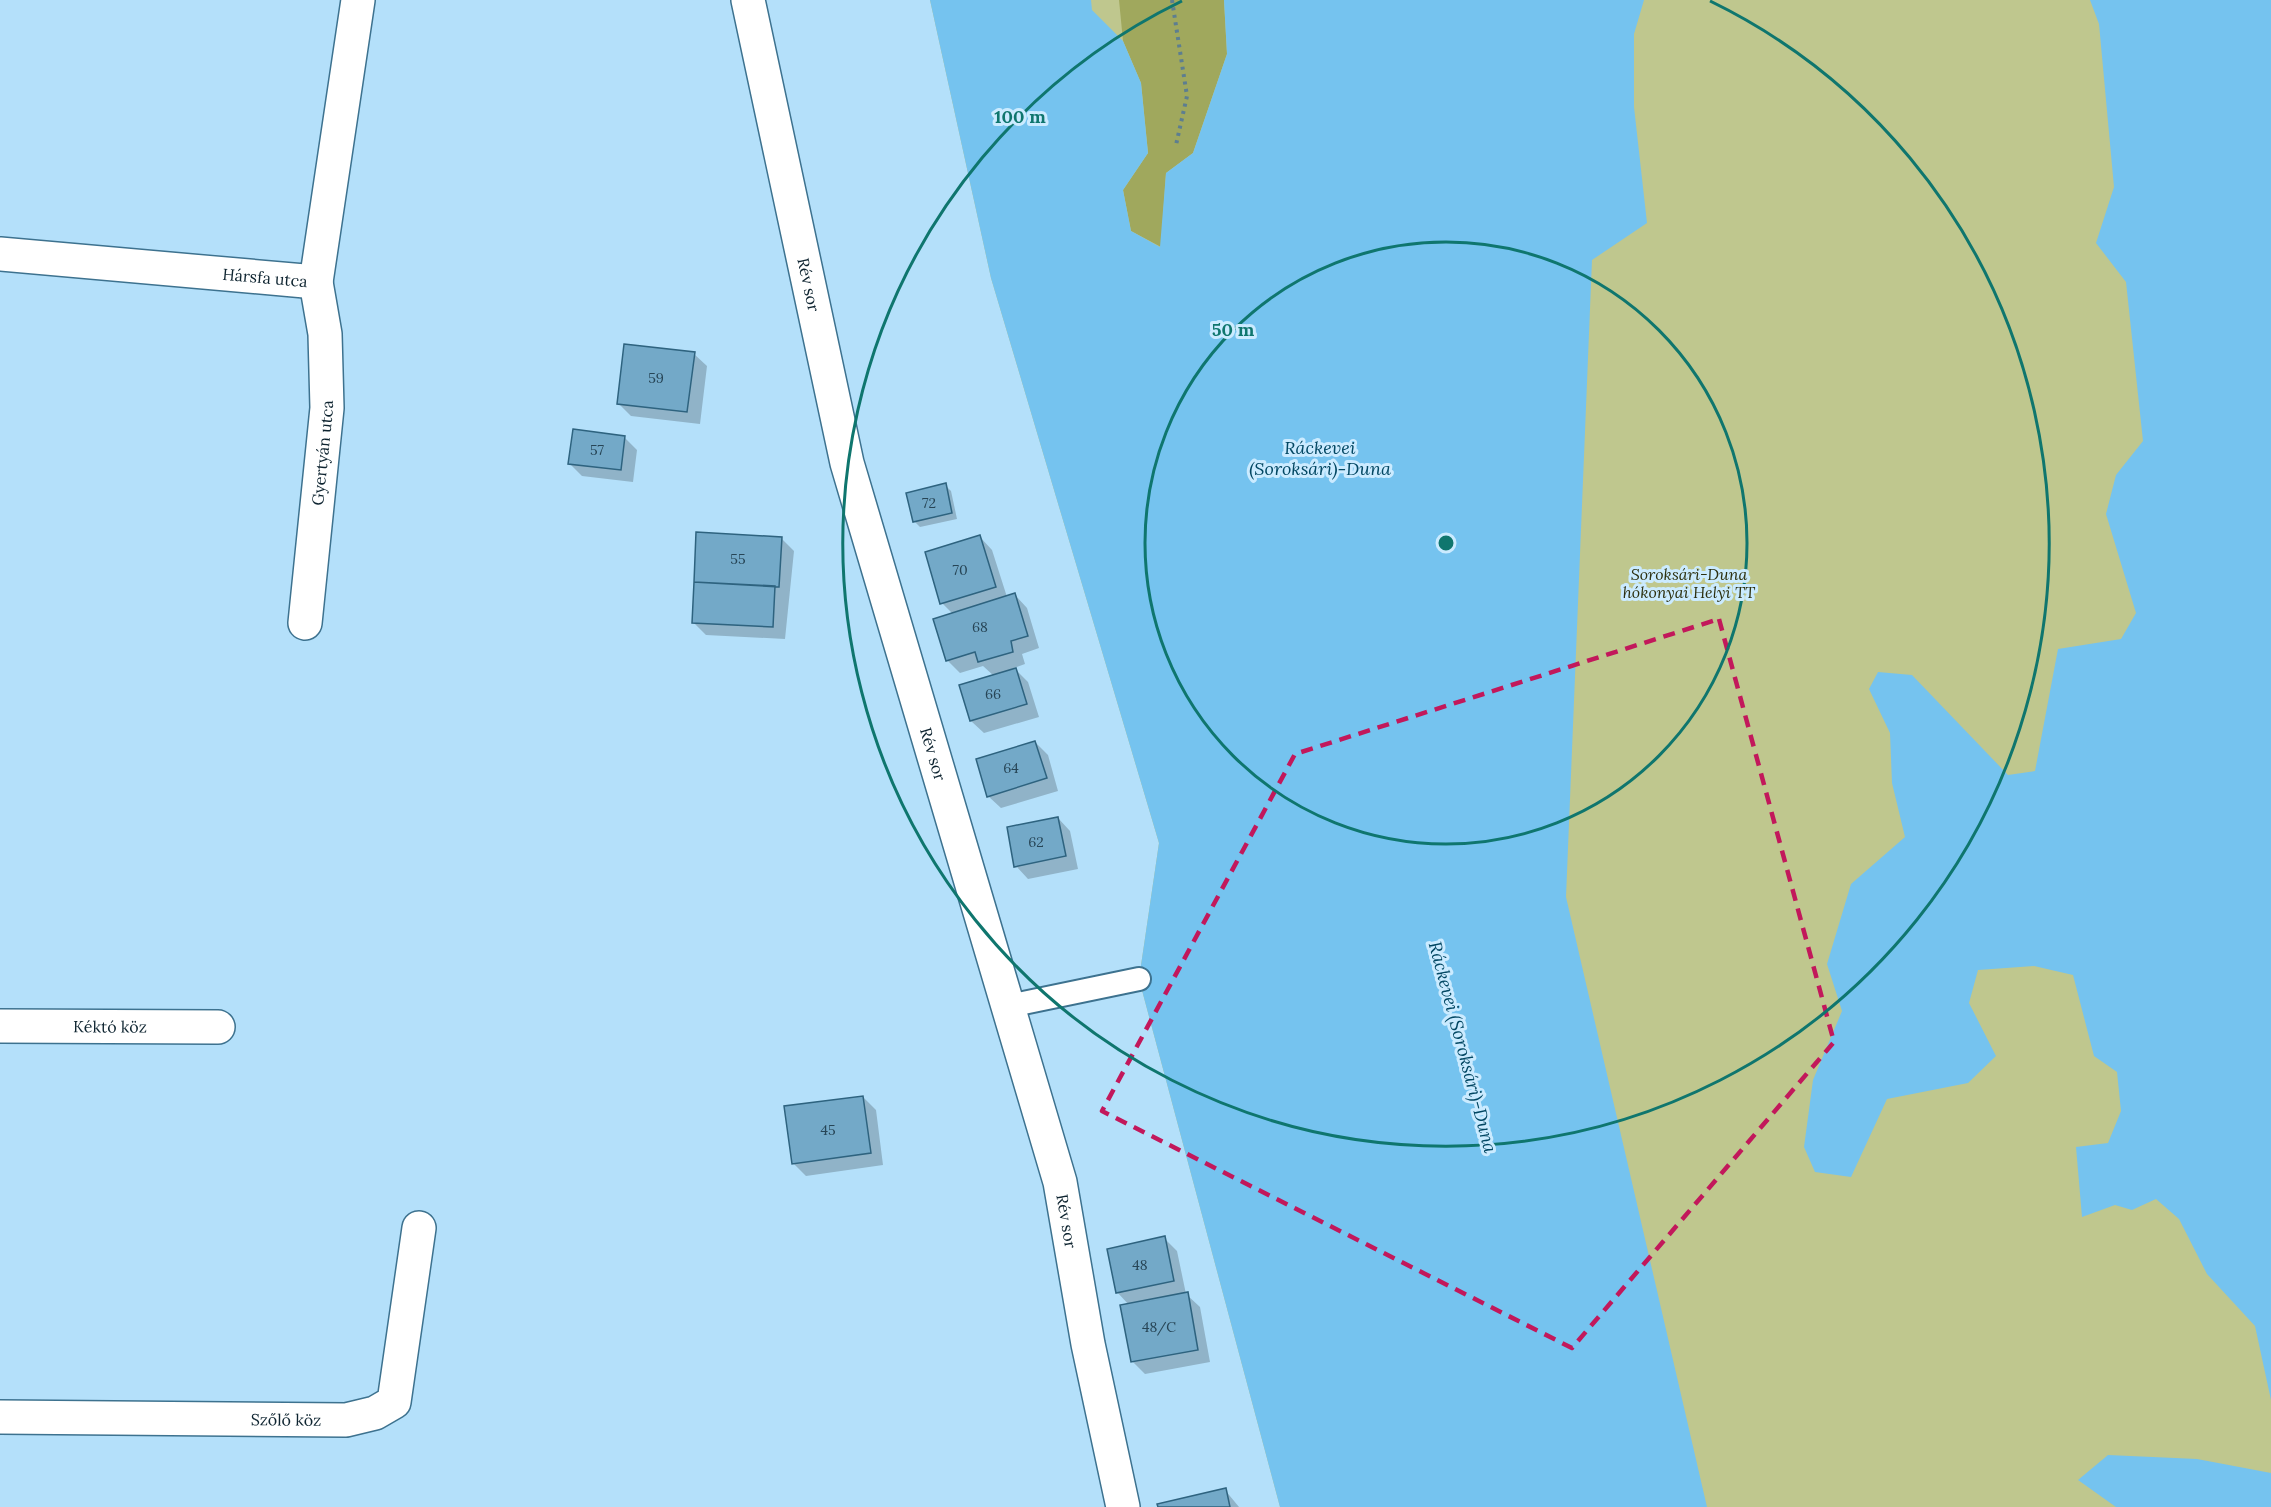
<svg xmlns="http://www.w3.org/2000/svg" width="2271" height="1507" viewBox="0 0 2271 1507" font-family="Lora,serif">
  <style>
    .green { fill: #bfc78e }
    .forest { fill: #a0a85d }
    .water { fill: #75c3ef }
    .shadow { fill: #0003 }
    .building { fill: #73a9c8; stroke: #2e637f; stroke-width: 1.5 }
    .lines { fill: none; stroke-linecap: round; stroke-linejoin: round }
    .service-casing { stroke: #3d728f; stroke-width: 26 }
    .minor-casing { stroke: #3d728f; stroke-width: 36 }
    .path { stroke: #5d7e90; stroke-width: 4; stroke-dasharray: 3 4.5; stroke-linecap: butt }
    .service { stroke: #fff; stroke-width: 22 }
    .minor { stroke: #fff; stroke-width: 33 }
    .marked { fill: none; stroke: #c2185b; stroke-width: 4.5; stroke-dasharray: 12 8; stroke-linejoin: round }
    .ring { fill: none; stroke: #0f766e; stroke-width: 3 }
    .labels { text-anchor: middle; dominant-baseline: central; stroke-width: 6; stroke-linejoin: round; paint-order: stroke }
    .number-label { font-size: 14px; fill: #274556 }
    .street-label { font-size: 16px; fill: #0e2430; stroke: #cbebff }
    .park-label { font-size: 16px; font-style: italic; fill: #2d300f; stroke: #cbebff }
    .water-label { font-size: 18px; font-style: italic; fill: #024763; stroke: #cbebff }
    .centre { fill: #0f766e; stroke: #cbebff; stroke-width: 3 }
    .ring-label { font-size: 18px; text-anchor: middle; font-weight: bold; fill: #0f766e; stroke: #cbebff; stroke-width: 6; stroke-linejoin: round; paint-order: stroke }
  </style>
  <rect width="100%" height="100%" fill="#b4e0fa"/>
  <path class="green" d="M930,0H2271V1507H1280L1139,979L1159,843L991,278Z"/>
  <path class="forest" d="M1119,0H1224L1227,54L1193,153L1166,173L1161,247L1131,231L1123,190L1148,153L1141,83L1123,41Z"/>
  <path class="water" d="M930,0H1091L1092,10L1123,41L1141,83L1148,153L1123,190L1131,231L1160,247L1166,173L1193,153L1227,54L1224,0H1644L1634,34V107L1647,223L1592,260L1566,897L1707,1507H1280L1139,979L1159,843L991,278Z
    M2090,0H2271V1400L2255,1326L2207,1274L2179,1219L2156,1199L2132,1210L2115,1205L2082,1217L2076,1147L2108,1143L2121,1111L2117,1072L2094,1056L2073,975L2034,966L1978,970L1969,1003L1996,1056L1968,1083L1887,1099L1851,1177L1815,1172L1804,1147L1813,1080L1842,1011L1827,964L1851,884L1905,837L1892,783L1890,733L1869,689L1878,672L1912,675L2008,775L2035,771L2058,649L2121,639L2136,613L2106,514L2116,475L2143,441L2126,282L2096,243L2114,187L2099,24Z
    M2108,1455L2197,1459L2271,1473V1507H2116L2078,1480Z"/>
  <path class="shadow" d="M694,354L707,366L700,424L631,416L618,403Z
    M624,437L637,450L633,482L582,476L570,464Z
    M945,485L951,491L957,519L920,527L914,521Z
    M980,537L992,550L1007,597L1015,595L1027,608L1039,648L1022,654L1025,664L1014,668L1028,682L1039,717L984,733L971,721L961,686L994,676L983,666L960,673L947,660L953,614L942,603Z
    M781,538L794,551L785,639L706,635L693,622Z
    M1035,742L1048,755L1058,791L1001,808L988,796Z
    M1058,818L1070,831L1078,869L1028,879L1016,866Z
    M863,1097L876,1110L883,1165L806,1176L793,1163Z
    M1164,1238L1177,1251L1186,1294L1200,1307L1210,1362L1145,1374L1132,1361L1129,1305L1117,1292Z
    M1225,1490L1239,1507H1160Z"/>
  <path class="building" d="M624,344L695,352L687,412L617,404Z
    M573,429L625,436L621,470L568,464Z
    M946,483L952,513L913,522L906,493Z
    M696,532L782,537L779,587L694,582Z
    M980,535L996,587L940,604L925,552Z
    M694,582L775,586L773,627L692,623Z
    M1015,593L1028,636L1011,641L1013,652L978,662L975,652L946,661L933,619Z
    M1016,668L1027,704L970,721L959,685Z
    M1035,741L1047,778L987,797L976,759Z
    M1058,817L1066,856L1014,867L1007,827Z
    M863,1096L871,1153L792,1164L784,1106Z
    M1165,1236L1174,1281L1116,1293L1107,1249Z
    M1188,1292L1198,1350L1131,1362L1120,1305Z
    M1226,1488L1230,1507H1158L1157,1504Z"/>
  <g class="lines">
    <g class="service-casing">
      <path id="service" d="M1009,1006L1139,979"/>
    </g>
    <g class="minor-casing">
      <g id="minor">
        <path id="s1" d="M748,0L847,463L1060,1182L1088,1344L1123,1507"/>
        <path id="s2" d="M0,254L316,282L358,0"/>
        <path id="s3" d="M305,623L327,408L325,334L316,282"/>
        <path id="s4" d="M0,1026L218,1027"/>
        <path id="s5" d="M0,1417L346,1420L375,1413L394,1402L419,1228"/>
      </g>
    </g>
    <path class="path" d="M1172,0L1187,96L1176,145"/>
    <use href="#service" class="service"/>
    <use href="#minor" class="minor"/>
  </g>
  <path class="marked" d="M1719,619L1834,1042L1572,1348L1102,1111L1295,754Z"/>
  <g class="ring">
    <circle cx="1446" cy="543" r="301"/>
    <path d="M1710 1A603 603 0 1 1 1182 1"/>
  </g>
  <g class="labels">
    <g class="number-label">
      <text x="656" y="378">59</text>
      <text x="597" y="450">57</text>
      <text x="929" y="503">72</text>
      <text x="738" y="559">55</text>
      <text x="960" y="570">70</text>
      <text x="980" y="627">68</text>
      <text x="993" y="694">66</text>
      <text x="1011" y="768">64</text>
      <text x="1036" y="842">62</text>
      <text x="828" y="1130">45</text>
      <text x="1140" y="1265">48</text>
      <text x="1159" y="1327">48/C</text>
    </g>
    <g class="street-label">
      <text stroke="none"><textPath href="#s2" startOffset="266">Hársfa utca</textPath></text>
      <text stroke="none"><textPath href="#s1" startOffset="291">Rév sor</textPath></text>
      <text stroke="none"><textPath href="#s3" startOffset="171">Gyertyán utca</textPath></text>
      <text stroke="none"><textPath href="#s1" startOffset="777">Rév sor</textPath></text>
      <text stroke="none"><textPath href="#s4" startOffset="110">Kéktó köz</textPath></text>
      <text stroke="none"><textPath href="#s1" startOffset="1263">Rév sor</textPath></text>
      <text stroke="none"><textPath href="#s5" startOffset="286">Szőlő köz</textPath></text>
    </g>
    <g class="park-label">
      <text x="1689" y="574">Soroksári-Duna<tspan x="1689" dy="18">hókonyai Helyi TT</tspan></text>
    </g>
    <g class="water-label">
      <text x="1320" y="447">Ráckevei<tspan x="1320" dy="21">(Soroksári)-Duna</tspan></text>
      <text transform="translate(1463 1047) rotate(75)">Ráckevei (Soroksári)-Duna</text>
    </g>
  </g>
  <circle cx="1446" cy="543" r="9" class="centre"/>
  <g class="ring-label">
    <text x="1020" y="123">100 m</text>
    <text x="1233" y="336">50 m</text>
  </g>
</svg>
